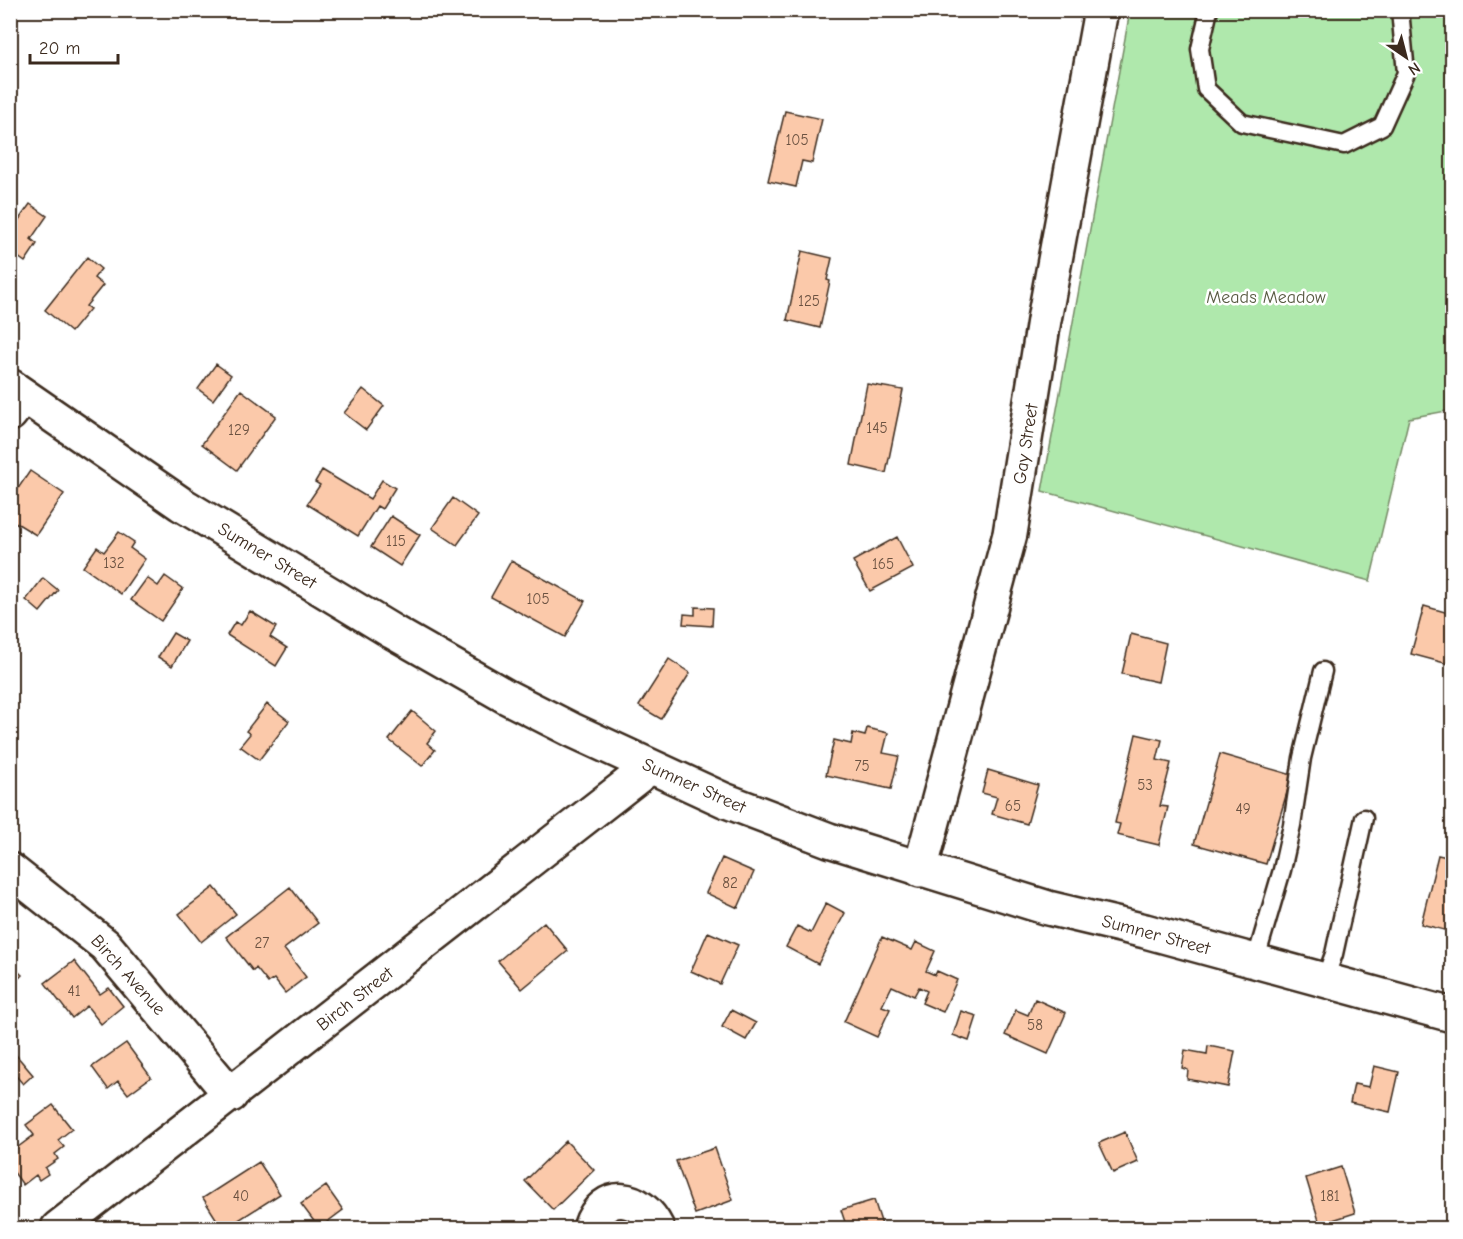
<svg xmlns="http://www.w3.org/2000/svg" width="1463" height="1239" viewBox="0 0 1463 1239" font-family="'Comic Neue',sans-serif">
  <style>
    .green { fill: #afe8ac; stroke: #758965; stroke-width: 1.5 }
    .building { fill: #fbc9aa; stroke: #3b2a1e; stroke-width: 1.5 }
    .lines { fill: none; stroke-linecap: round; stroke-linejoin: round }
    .service-casing { stroke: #3b2a1e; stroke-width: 21 }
    .minor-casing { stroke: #3b2a1e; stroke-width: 38 }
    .tertiary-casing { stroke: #3b2a1e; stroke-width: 38 }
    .secondary-casing { stroke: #3b2a1e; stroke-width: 38 }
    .service { stroke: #fff; stroke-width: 16 }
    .minor { stroke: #fff; stroke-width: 33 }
    .tertiary { stroke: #fff; stroke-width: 33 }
    .secondary { stroke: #fff; stroke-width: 33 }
    .labels { text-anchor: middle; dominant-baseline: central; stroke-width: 5; stroke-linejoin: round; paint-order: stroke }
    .number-label { font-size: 15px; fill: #6b5241 }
    .park-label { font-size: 18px; fill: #585a42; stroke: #fff }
    .street-label { font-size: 18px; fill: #3b2a1e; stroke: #fff }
  </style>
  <rect width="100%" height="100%" fill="#fff"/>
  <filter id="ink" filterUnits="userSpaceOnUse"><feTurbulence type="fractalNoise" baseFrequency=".0167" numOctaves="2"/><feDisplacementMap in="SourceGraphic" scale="12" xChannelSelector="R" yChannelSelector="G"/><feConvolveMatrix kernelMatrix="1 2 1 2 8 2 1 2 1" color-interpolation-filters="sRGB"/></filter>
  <g filter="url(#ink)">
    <path class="green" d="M1130,11H1452V410L1409,418L1370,581L1042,491Z"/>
    <path class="building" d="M785,111L822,119L812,163L802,161L796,187L768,181Z
      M30,204L47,216L31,239L37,244L25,262L18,257L10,267V226L13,228Z
      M802,251L832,258L827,280L830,281L820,328L787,320Z
      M87,257L101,269L94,278L103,285L86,306L90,309L71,332L45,310Z
      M216,364L231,375L213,400L198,389Z
      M867,384L903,390L886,473L851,465Z
      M363,389L384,406L366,430L344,413Z
      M241,390L276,416L237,470L202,444Z
      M322,470L370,499L382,480L395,488L382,509L377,506L358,536L307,504L320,485L315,482Z
      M30,471L64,494L36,535L10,519V500Z
      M453,498L478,516L457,545L432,528Z
      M391,516L420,535L400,566L371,547Z
      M119,532L134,542L130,548L145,559L121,594L83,567L97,547L104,552Z
      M897,537L913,568L870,591L853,561Z
      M511,561L585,601L565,637L491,597Z
      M165,576L183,589L161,621L131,600L147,578L158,586Z
      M43,578L58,590L40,612L26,600Z
      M1424,606L1452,614V665L1411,654Z
      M695,607L713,608L712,626L683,624L684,614L695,615Z
      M250,611L276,627L270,637L287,648L276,666L227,635L235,622L241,625Z
      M173,633L187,641L172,666L158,657Z
      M1131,634L1166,643L1158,682L1122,674Z
      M669,659L690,673L661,719L639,706Z
      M267,704L289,721L259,760L240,746L250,734L246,731Z
      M412,711L436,731L427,743L435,750L422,766L389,740Z
      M867,728L888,733L883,753L899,756L891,789L826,775L834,740L851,744L853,733L865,736Z
      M1136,734L1162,740L1157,760L1171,763L1160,806L1168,807L1159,845L1117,835L1120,824L1115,823Z
      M1220,754L1292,775L1266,864L1194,844Z
      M988,770L1038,785L1027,824L992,814L997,797L982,793Z
      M1438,855L1452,858V932L1421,924Z
      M722,858L754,872L738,908L706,893Z
      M214,887L236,914L201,942L179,914Z
      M290,887L318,923L284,949L306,977L285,993L274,979L268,983L256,968L253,971L226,937Z
      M826,903L845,913L818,964L786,947L797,926L811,933Z
      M544,922L568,951L522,989L498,961Z
      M708,932L738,945L720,984L691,971Z
      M882,937L912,950L916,942L935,951L926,971L935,975L937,971L957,980L943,1012L922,1003L927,991L919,987L914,996L892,986L882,1006L890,1009L877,1037L844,1022Z
      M74,961L100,994L109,988L123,1006L101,1024L87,1006L72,1018L45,983Z
      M10,964L22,975L10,987Z
      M1035,999L1066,1013L1048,1054L1005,1035L1016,1010L1028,1015Z
      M731,1010L756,1023L746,1040L722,1027Z
      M961,1011L977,1016L969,1041L953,1035Z
      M126,1043L151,1077L128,1094L118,1081L108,1089L92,1067Z
      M1208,1046L1235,1051L1228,1087L1187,1079L1188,1070L1182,1068L1185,1050L1207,1054Z
      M11,1049L33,1075L23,1084L10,1069Z
      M1374,1066L1399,1072L1390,1112L1350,1103L1354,1084L1369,1087Z
      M53,1105L72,1129L58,1140L64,1147L55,1154L58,1159L45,1168L48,1174L39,1180L36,1175L23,1185L10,1167V1153L34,1135L26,1125Z
      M1125,1132L1138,1162L1113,1173L1099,1143Z
      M566,1141L594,1170L553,1210L525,1181Z
      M715,1148L733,1200L695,1214L676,1161Z
      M259,1162L280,1194L226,1228H222L203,1198Z
      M1341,1167L1355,1213L1320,1224L1306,1178Z
      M326,1186L343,1210L319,1228L301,1204Z
      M874,1200L883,1228H847L841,1210Z
      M1187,1221L1189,1228H1156Z"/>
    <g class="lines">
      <g class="service-casing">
        <path id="service" d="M1209,10L1200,49L1206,89L1242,123L1344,145L1382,126L1406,73L1400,10
          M1255,962L1282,870L1292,825L1302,758L1323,671
          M1324,981L1334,954L1364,818"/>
      </g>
      <g class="minor-casing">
        <path id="minor" d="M10,414L24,396
          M10,870L105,945L231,1095
          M58,1228L650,767
          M590,1228C603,1188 641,1195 657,1228"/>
      </g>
      <g class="tertiary-casing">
        <path id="tertiary" d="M920,870L1010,534L1044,320L1101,10"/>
      </g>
      <g class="secondary-casing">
        <path id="secondary" d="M10,386L181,504L393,632L507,697L572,730L724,800L829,840L1048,908L1145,931L1452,1015"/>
      </g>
      <use href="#service" class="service"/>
      <use href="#minor" class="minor"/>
      <use href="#tertiary" class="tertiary"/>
      <use href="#secondary" class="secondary"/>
    </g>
  </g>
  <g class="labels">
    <g class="number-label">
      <text x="797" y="140">105</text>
      <text x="809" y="301">125</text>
      <text x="877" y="428">145</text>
      <text x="239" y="430">129</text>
      <text x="396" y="541">115</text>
      <text x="114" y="563">132</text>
      <text x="883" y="564">165</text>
      <text x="538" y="599">105</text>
      <text x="862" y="766">75</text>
      <text x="1145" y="785">53</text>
      <text x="1013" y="806">65</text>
      <text x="1243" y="809">49</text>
      <text x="730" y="883">82</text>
      <text x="262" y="943">27</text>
      <text x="74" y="991">41</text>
      <text x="1035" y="1025">58</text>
      <text x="241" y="1196">40</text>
      <text x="1330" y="1196">181</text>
    </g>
    <g class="park-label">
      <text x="1266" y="297">Meads Meadow</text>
    </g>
    <g class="street-label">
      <text transform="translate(1026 444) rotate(-81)">Gay Street</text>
      <text transform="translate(267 556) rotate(31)">Sumner Street</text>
      <text transform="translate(694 786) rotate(24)">Sumner Street</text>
      <text transform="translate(1156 935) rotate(15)">Sumner Street</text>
      <text transform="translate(128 975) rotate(48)">Birch Avenue</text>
      <text transform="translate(355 999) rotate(-38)">Birch Street</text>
    </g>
  </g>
  <rect width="1463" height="1239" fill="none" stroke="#fff" stroke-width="36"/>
  <rect x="18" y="18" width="1427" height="1203" fill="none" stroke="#3b2a1e" stroke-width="2" filter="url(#ink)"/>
  <g transform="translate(1406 57) rotate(145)" stroke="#ffffff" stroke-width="4.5" paint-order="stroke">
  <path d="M0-4.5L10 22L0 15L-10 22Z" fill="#3b2a1e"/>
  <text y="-9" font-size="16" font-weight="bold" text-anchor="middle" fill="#3b2a1e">N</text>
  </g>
  <path d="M30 54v9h88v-9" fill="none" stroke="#3b2a1e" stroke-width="3"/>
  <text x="39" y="54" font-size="18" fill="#3b2a1e" stroke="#ffffff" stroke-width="4.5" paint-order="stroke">20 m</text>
</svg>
